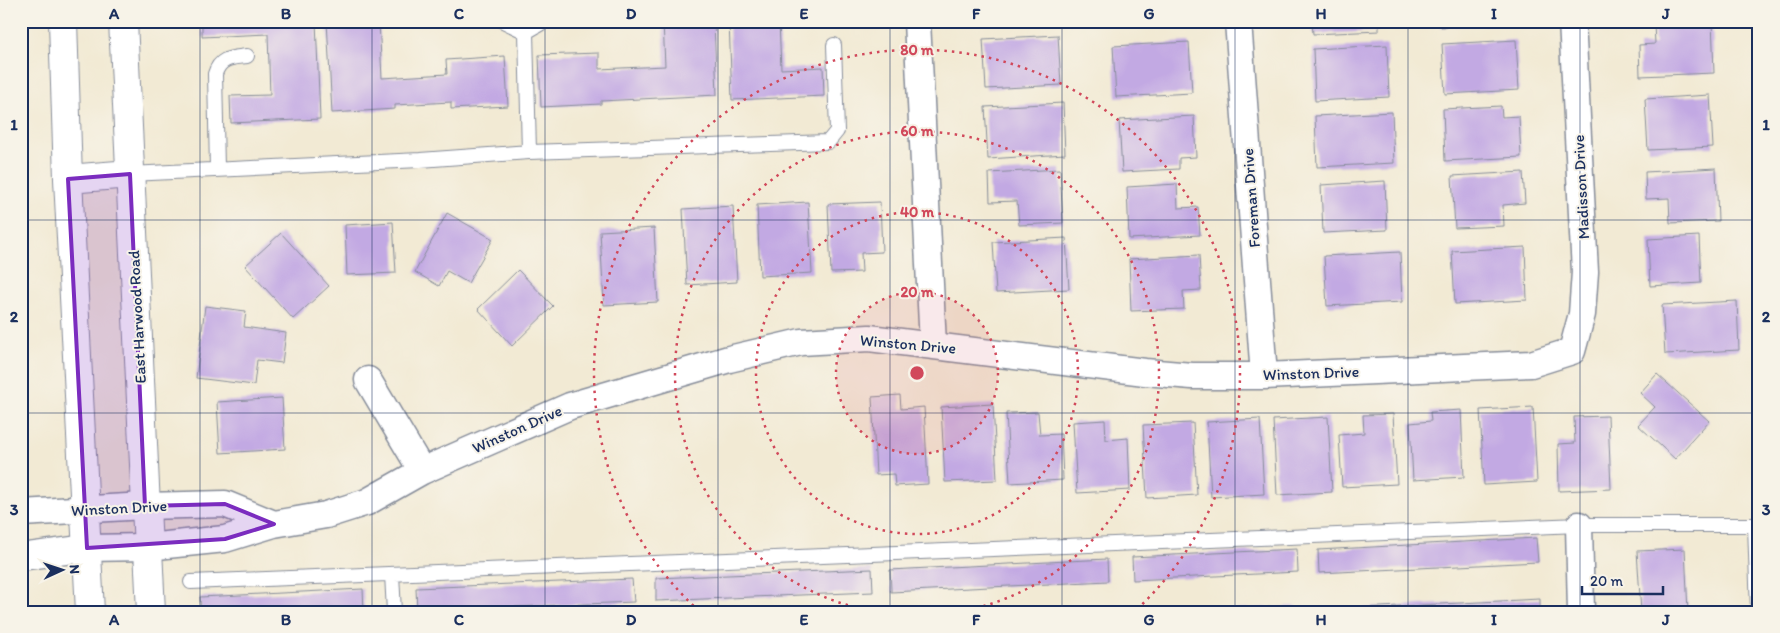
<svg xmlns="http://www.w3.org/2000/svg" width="1780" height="633" viewBox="0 0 1780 633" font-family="Itim,sans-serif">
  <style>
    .building { fill: #c2a9e3 }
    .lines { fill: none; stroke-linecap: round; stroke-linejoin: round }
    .lane-casing { stroke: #868c99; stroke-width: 16 }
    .street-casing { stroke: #868c99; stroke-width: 29 }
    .secondary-casing { stroke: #868c99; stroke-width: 30 }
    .lane { stroke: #fff; stroke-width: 14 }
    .street { stroke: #fff; stroke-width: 26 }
    .secondary { stroke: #fff; stroke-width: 28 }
    .marked { fill: #7b2cbf; fill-opacity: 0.2; stroke: #7b2cbf; stroke-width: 4; stroke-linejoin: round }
    .grid { fill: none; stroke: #1b2f5e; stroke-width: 1; stroke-opacity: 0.55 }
    .ring { fill: none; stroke: #d1495b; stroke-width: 2.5; stroke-dasharray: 2.5 5 }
    .labels { text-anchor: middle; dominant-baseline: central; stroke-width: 4; stroke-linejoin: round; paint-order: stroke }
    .street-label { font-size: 16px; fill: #1b2f5e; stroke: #f7f3e8 }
    .centre { fill: #d1495b; stroke: #f7f3e8; stroke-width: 2.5 }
    .ring-label { font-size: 15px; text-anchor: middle; font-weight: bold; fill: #d1495b; stroke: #f7f3e8; stroke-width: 4; stroke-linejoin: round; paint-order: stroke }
    .neatline { fill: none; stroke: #1b2f5e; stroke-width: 2 }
    .grid-label { font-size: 16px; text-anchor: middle; font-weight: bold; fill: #1b2f5e }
  </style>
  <rect width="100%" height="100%" fill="#f7f3e8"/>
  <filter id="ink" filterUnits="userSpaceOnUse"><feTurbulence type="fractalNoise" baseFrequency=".02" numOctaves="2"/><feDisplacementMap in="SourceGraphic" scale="10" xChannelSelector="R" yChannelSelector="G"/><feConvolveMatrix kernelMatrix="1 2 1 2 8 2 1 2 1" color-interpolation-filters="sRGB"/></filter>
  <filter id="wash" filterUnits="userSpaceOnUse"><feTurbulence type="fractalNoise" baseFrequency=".0096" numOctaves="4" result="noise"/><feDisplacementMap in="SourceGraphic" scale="20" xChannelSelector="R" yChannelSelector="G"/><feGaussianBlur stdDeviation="1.12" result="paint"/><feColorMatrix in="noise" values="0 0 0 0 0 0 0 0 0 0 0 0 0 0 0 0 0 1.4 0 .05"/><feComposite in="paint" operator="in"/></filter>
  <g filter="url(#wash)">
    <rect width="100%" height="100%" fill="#f2ead4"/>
    <g id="blocks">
      <path class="building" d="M202,21H316L320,119L231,123L230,96L270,95L268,34L202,37Z
        M327,21H379L382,78L447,74L446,60L505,56L508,106L451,109V102L395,105V109L332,113Z
        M663,21H714L717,95L601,101V104L541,107L539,55L599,53V69L665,66Z
        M729,21H779L781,69L823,67L824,96L732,100Z
        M1312,21H1379V31L1313,34Z
        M1441,21H1517V23L1441,27Z
        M1712,21L1714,73L1640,76L1639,45L1655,44L1654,24Z
        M1058,35L1061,85L986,89L983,39Z
        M1516,40L1519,90L1445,94L1442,44Z
        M1189,42L1192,93L1116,97L1113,46Z
        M1387,45L1389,97L1315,101L1313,49Z
        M1710,95L1713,147L1648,150L1645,99Z
        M1063,103L1065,154L988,159L985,107Z
        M1501,106L1502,117L1519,116L1521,157L1445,161L1443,109Z
        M1392,112L1394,163L1317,167L1315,116Z
        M1194,116L1196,157L1179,158V169L1122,172L1119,120Z
        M1716,168L1718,221L1670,223L1669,198L1646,199L1645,172Z
        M1060,169L1063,223L1019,225L1017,201L990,202L989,173Z
        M1523,172L1525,203L1503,205L1504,226L1455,228L1452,176Z
        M1385,181L1387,230L1323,233L1321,185Z
        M1177,184L1178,208L1198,207L1200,235L1129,239L1127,187Z
        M808,202L812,273L760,276L757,205Z
        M880,202L882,252L861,253L862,272L831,273L828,204Z
        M733,206L737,282L687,285L683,209Z
        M447,213L493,239L468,283L447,271L439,286L415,272Z
        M393,222L396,273L347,275L345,225Z
        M654,228L658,302L604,305L600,231Z
        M281,233L329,286L293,319L245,266Z
        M1699,236L1701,283L1650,286L1648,239Z
        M1066,238L1069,289L996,293L993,242Z
        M1525,247L1527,300L1455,304L1452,251Z
        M1400,252L1402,302L1327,306L1324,256Z
        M1199,255L1201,290L1183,291L1184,309L1131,311L1129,259Z
        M518,270L553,306L512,346L478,309Z
        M1737,301L1739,350L1665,354L1662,305Z
        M205,306L246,311L244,327L286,333L282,363L257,360L254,385L196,378Z
        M1657,374L1709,421L1675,459L1638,425L1655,407L1640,393Z
        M900,395L901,409L924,407L928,484L895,486L894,474L876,475L872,397Z
        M282,398L285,449L220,453L217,402Z
        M993,404L997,480L945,482L941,407Z
        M1533,407L1537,482L1484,485L1480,410Z
        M1461,410L1464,477L1413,480L1410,423L1431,421L1430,412Z
        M1038,412L1040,435L1061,434L1063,480L1010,483L1006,413Z
        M1393,414L1397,484L1342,487L1339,435L1364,433L1363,415Z
        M1608,416L1611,489L1559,491L1558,444L1575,443L1574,417Z
        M1328,417L1332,492L1277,495L1273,420Z
        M1260,419L1264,494L1211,497L1207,422Z
        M1105,420L1106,440L1128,438L1130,490L1077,493L1073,422Z
        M1193,423L1197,495L1147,498L1143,425Z
        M1536,538L1538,562L1319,573L1318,550Z
        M1297,549L1298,572L1133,580L1132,557Z
        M1685,549L1688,612H1641L1637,551Z
        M1107,559L1108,581L891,592L890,570Z
        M872,569L873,592L656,601V578Z
        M632,579L634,602L417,611L416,588Z
        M363,589L364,612H201L200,597Z
        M1540,599V612H1321V610Z
        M1297,606V612H1215V610Z"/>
    </g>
  </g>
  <g filter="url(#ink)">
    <use href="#blocks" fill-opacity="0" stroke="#868c99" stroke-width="1"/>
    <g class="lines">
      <g class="lane-casing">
        <path id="lane" d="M503,21L526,32
          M529,152L526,32L545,21
          M217,169L215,74C220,57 232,58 247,56
          M130,174L420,160L529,152L828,142L837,131L834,45
          M392,574L394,612
          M191,582L1579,525H1755L1758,612"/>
      </g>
      <g class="street-casing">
        <path id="street" d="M917,21L933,345
          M1238,21L1264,376
          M368,380L422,471
          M21,513L145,506L225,504L274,524
          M1579,525L1581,612
          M21,557L87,548L147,547L225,539L274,524L326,515L367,502L422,471L570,406L729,359L801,342L869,338L1145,372L1192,376H1264L1531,364L1572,351L1582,314L1585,272L1572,21"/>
      </g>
      <g class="secondary-casing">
        <path id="secondary" d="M63,21L68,179L90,612
          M123,21L151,612
          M68,179L130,174"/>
      </g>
      <use href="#lane" class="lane"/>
      <use href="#street" class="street"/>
      <use href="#secondary" class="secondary"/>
    </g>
  </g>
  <path class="marked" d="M130,174L145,506L225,504L274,524L225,539L87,548L68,179Z"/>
  <path class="grid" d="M200,21V612M372,21V612M545,21V612M718,21V612M890,21V612M1062,21V612M1235,21V612M1408,21V612M1580,21V612M21,220H1759M21,413H1759"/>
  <circle cx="917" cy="373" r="81" fill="#d1495b" fill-opacity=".12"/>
  <g class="ring">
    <circle cx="917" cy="373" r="81"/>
    <circle cx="917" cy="373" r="161"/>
    <path d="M877 612A242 242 0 1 1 957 612"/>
    <path d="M699 611A323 323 0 1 1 1135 611"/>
  </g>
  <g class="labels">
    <g class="street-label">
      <text transform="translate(1581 187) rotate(-93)">Madisson Drive</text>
      <text transform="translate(1251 198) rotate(-94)">Foreman Drive</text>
      <text transform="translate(137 317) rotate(-93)">East Harwood Road</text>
      <text transform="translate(908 344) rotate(5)">Winston Drive</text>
      <text transform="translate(1311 373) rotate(-2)">Winston Drive</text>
      <text transform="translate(517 429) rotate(-24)">Winston Drive</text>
      <text transform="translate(119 508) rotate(-3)">Winston Drive</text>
    </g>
  </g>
  <circle cx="917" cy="373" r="8" class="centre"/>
  <g class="ring-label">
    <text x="917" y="55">80 m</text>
    <text x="917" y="136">60 m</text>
    <text x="917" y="217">40 m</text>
    <text x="917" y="297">20 m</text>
  </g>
  <rect width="1780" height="633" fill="none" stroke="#f7f3e8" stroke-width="55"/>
  <g transform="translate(62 570) rotate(87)" stroke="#f7f3e8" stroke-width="4" paint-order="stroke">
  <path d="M0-4L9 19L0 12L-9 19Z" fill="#1b2f5e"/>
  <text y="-8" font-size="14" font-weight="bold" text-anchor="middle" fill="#1b2f5e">N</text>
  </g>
  <path d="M1582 586v8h81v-8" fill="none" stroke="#1b2f5e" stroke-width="2.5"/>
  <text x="1590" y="586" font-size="15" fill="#1b2f5e" stroke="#f7f3e8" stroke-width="4" paint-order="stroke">20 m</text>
  <rect x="28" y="28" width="1724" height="578" class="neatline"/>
  <g class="grid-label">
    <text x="114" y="19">A</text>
    <text x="286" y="19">B</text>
    <text x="459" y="19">C</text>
    <text x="631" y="19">D</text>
    <text x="804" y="19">E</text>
    <text x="976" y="19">F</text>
    <text x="1149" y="19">G</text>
    <text x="1321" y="19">H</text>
    <text x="1494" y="19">I</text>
    <text x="1666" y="19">J</text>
    <text x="14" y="130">1</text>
    <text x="1766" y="130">1</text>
    <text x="14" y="322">2</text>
    <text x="1766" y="322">2</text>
    <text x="14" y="515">3</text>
    <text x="1766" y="515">3</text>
    <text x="114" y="625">A</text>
    <text x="286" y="625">B</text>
    <text x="459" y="625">C</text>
    <text x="631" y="625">D</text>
    <text x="804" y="625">E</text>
    <text x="976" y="625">F</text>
    <text x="1149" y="625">G</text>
    <text x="1321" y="625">H</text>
    <text x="1494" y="625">I</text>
    <text x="1666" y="625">J</text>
  </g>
</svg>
